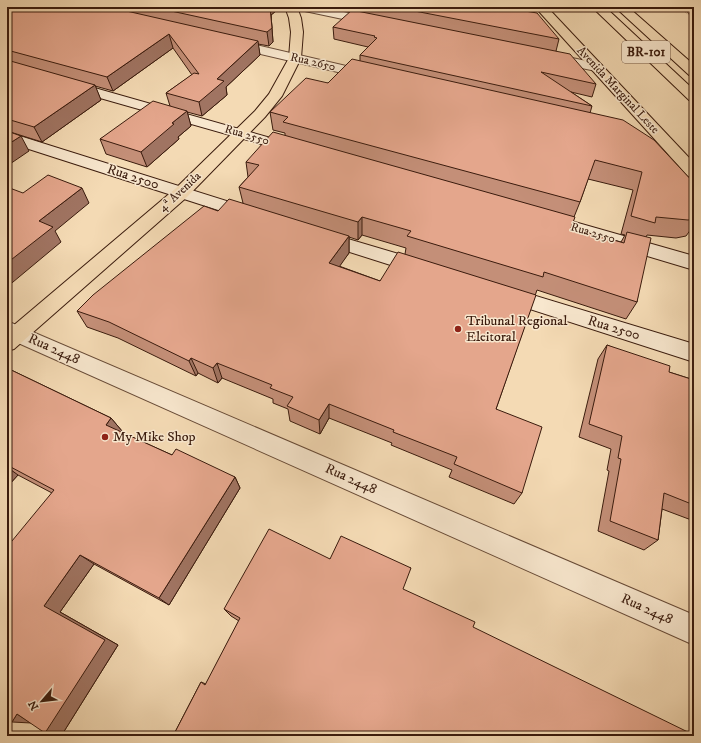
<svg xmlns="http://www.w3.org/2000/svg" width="701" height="743" viewBox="0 0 701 743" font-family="'IM FELL DW Pica',serif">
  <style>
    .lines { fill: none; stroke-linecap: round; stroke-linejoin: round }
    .street-casing { stroke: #684b37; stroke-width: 2 }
    .secondary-casing { stroke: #3a1b0d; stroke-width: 2 }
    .primary-casing { stroke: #3a1b0d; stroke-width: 2 }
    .highway-casing { stroke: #3a1b0d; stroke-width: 2 }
    .path { stroke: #3a1b0d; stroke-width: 1.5; stroke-dasharray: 0.5 1; stroke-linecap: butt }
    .street { fill: #f8e7ce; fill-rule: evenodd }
    .secondary { fill: #f8e7ce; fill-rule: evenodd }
    .primary { fill: #f4dab4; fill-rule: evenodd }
    .highway { fill: #f4dab4; fill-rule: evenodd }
    .wall { fill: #c48f78; stroke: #3a1b0d; fill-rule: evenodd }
    .shaded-wall { fill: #a07462; stroke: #3a1b0d }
    .building { fill: #e4a68c; stroke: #3a1b0d }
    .poi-dot { fill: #8f2418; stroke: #f8e7ce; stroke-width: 1.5 }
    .labels { text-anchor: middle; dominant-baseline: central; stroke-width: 3; stroke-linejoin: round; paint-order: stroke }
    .far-street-label { font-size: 12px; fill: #3a1b0d; stroke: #f8e7ce }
    .shield { fill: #f8e7ce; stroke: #735847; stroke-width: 1 }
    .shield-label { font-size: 13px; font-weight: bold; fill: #3a1b0d }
    .street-label { font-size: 14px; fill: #3a1b0d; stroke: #f8e7ce }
    .poi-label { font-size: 14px; fill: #3a1b0d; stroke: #f8e7ce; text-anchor: start }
  </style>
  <rect width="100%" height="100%" fill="#f4dab4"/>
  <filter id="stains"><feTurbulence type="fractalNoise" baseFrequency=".005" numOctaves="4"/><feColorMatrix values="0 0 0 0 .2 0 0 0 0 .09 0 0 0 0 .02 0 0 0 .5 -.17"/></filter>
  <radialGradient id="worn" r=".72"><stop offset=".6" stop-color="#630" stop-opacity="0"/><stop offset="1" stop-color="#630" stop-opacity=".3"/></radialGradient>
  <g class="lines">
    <g class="street-casing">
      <path id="street" d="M294,7H317L376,18L380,20L382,22L380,24L376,26L300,10Z
        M230,39L372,72L377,73L379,76L377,79L372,80L226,46L224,43L226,40Z
        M548,53L601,64L603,67L601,70L596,71L543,60L542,57L543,54Z
        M7,321L694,615V645L7,338Z"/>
    </g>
    <g class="secondary-casing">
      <path id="secondary" d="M70,81L299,146L302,149L299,152L294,154L289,152L65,88L63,85L65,82Z
        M7,132L258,211L261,215L258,219L252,221L246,219L7,142Z
        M543,213L694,256V270L537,223L534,219L537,215Z
        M321,231L429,263L431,268L429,273L422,275L315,241L312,237L315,233Z
        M506,287L694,344V362L499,299L496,294L499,289Z"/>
    </g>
    <g class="primary-casing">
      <path id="primary" d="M285,7H297L301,18L303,32L301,58L282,96L265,117L187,197L14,349L7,351V331L175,189L255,111L269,94L289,58L291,32L289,18Z
        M535,7H547L694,163V178L688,176Z"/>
    </g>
    <g class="highway-casing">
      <path id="highway" d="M592,7H605L694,90V101L689,100Z
        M615,7H628L694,65V76L689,75Z"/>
    </g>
    <path class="path" d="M680,7L694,18"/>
    <use href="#street" class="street"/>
    <use href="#secondary" class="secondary"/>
    <use href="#primary" class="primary"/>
    <use href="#highway" class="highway"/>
  </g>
  <path class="wall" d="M7,7H281L271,15L273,42L269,46L258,44L260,55L226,87L227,95L202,116L187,112L191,126L178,137L179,139L147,167L106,154L100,139L170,106L166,93L192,75L173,48L113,91L95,86L101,100L42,142L7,131Z
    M360,7H517L519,10L559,39L556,51L596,84L592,97L571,92L592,106L590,113L694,183V225L686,236L676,238L647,235L646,237L637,302L626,319L537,290L496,409L522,493L514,504L449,477L452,470L391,445L392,443L329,418L320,434L290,421L288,409L273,403V399L222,378L218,383L198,373L196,376L118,338L87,327L77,311L218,211L243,203L239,187L248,177L246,162L285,136V133L273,130L270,112L328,83L360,61V55L368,47L334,39L333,27L360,12ZM588,179L633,190L621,234L625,235L621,242L571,228L574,217L580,202ZM362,235L406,248L405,254L380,281L339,266L349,253V237L358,240Z
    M607,345L669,372L694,380V521L662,509L658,540L644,550L598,531L609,471L607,470L611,449L579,437L598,359Z
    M7,368L111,418L122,431L121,432L172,455L235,477L240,488L169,605L94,564L60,612L118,645L63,733L31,723L52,493L18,475L7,487Z
    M330,559L411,568L173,736L201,682L206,684L239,621L231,616L224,609Z"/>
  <path class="shaded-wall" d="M270,7H281L271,15L273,42L269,46L267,32Z
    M169,34L173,48L113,91L107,77Z
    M258,41L260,55L226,87L227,95L202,116L199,102L217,79Z
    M95,85L101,100L42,142L34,127Z
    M187,111L191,126L178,137L179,139L147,167L141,152L172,123Z
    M21,136L29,151L7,166V145Z
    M82,188L89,203L55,231L61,242L7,287V263L39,221Z
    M362,217V235L358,240V222Z
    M349,236V253L330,280L329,263Z
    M191,358L198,373L196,376L189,361Z
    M217,363L222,378L218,383L213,368Z
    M329,404V418L320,434L319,420Z
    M111,418L122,431L116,438L106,425Z
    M7,467L18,475L7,487Z
    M235,477L240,488L169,605L159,598Z
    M80,555L94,564L60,612L118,645L63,733H45L44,606Z
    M17,714L31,723L12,722Z"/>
  <path class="building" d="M7,7H109L258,41L217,79L224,81L199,102L166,93L194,73L199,74L169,34L107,77L7,50Z
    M153,7H270L272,28L267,32Z
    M394,7H517L519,10L537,13L559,39Z
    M352,10L570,54L596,84L541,72L592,106L360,55L377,38L374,37L375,36L333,27Z
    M352,59L623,120L654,140L694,183V219L688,220L656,217L655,223L631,216L642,172L595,160L580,202L283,122L288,117L270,112L306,78L328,83Z
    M7,60L95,85L34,127L7,119Z
    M153,101L187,111L172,123L174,124L141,152L100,139Z
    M7,131L21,136L7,145Z
    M273,132L575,217L571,228L624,243L627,232L651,238L637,302L544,272L543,277L407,236L411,231L362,217L358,222L239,187L259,165L246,162Z
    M48,175L82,188L39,221L53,227L7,263V187L23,193Z
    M229,199L349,236L329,263L380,281L398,252L536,295L496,409L542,427L522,493L454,464L457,457L393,432L394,430L329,404L319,420L287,406L293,397L270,388L272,385L217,363L213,368L191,358L189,361L109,322L77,311L93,295L204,206L218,211Z
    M607,345L670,366L669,372L694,380V505L664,493L658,540L610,521L621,459L618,458L622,436L589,424Z
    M7,368L111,418L106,425L172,455L176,449L235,477L159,598L80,555L44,606L105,640L45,733L17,714L12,722L7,719V547L54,490L7,465Z
    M269,529L330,559L341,536L411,568L403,589L475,622L473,627L694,735V736H173L201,682L205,685L240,618L224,609Z"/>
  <g class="poi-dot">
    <circle cx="458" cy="329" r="4"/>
    <circle cx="105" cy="437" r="4"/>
  </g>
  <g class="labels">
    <g class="far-street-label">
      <text transform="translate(313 62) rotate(13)">Rua 2650</text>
      <text transform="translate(618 90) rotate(47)">Avenida Marginal Leste</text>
      <text transform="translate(247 135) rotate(16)">Rua 2550</text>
      <text transform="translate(180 192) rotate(-43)">4ª Avenida</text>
      <text transform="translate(593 233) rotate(16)">Rua 2550</text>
    </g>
    <rect class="shield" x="622" y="41" width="48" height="22" rx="3"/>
    <g class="shield-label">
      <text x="646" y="52">BR-101</text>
    </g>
    <g class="street-label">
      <text transform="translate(133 177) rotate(18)">Rua 2500</text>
      <text transform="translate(614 328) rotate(17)">Rua 2500</text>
      <text transform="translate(54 349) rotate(24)">Rua 2448</text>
      <text transform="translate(351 479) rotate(24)">Rua 2448</text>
      <text transform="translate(647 609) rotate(24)">Rua 2448</text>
    </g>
    <g class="poi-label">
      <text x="466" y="321">Tribunal Regional<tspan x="466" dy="16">Eleitoral</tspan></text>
      <text x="113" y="437">My Mike Shop</text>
    </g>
  </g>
  <rect width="701" height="743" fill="none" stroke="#f4dab4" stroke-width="24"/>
  <rect x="8" y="8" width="685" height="727" fill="none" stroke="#3a1b0d" stroke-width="2"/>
  <rect x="12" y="12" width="677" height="719" fill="none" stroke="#3a1b0d"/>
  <g transform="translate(42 701) rotate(242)" stroke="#f8e7ce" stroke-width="3" paint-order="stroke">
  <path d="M0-3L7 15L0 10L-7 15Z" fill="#3a1b0d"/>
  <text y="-6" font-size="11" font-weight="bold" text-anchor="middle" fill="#3a1b0d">N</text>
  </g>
  <rect width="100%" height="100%" filter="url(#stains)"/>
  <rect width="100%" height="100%" fill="url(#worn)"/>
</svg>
